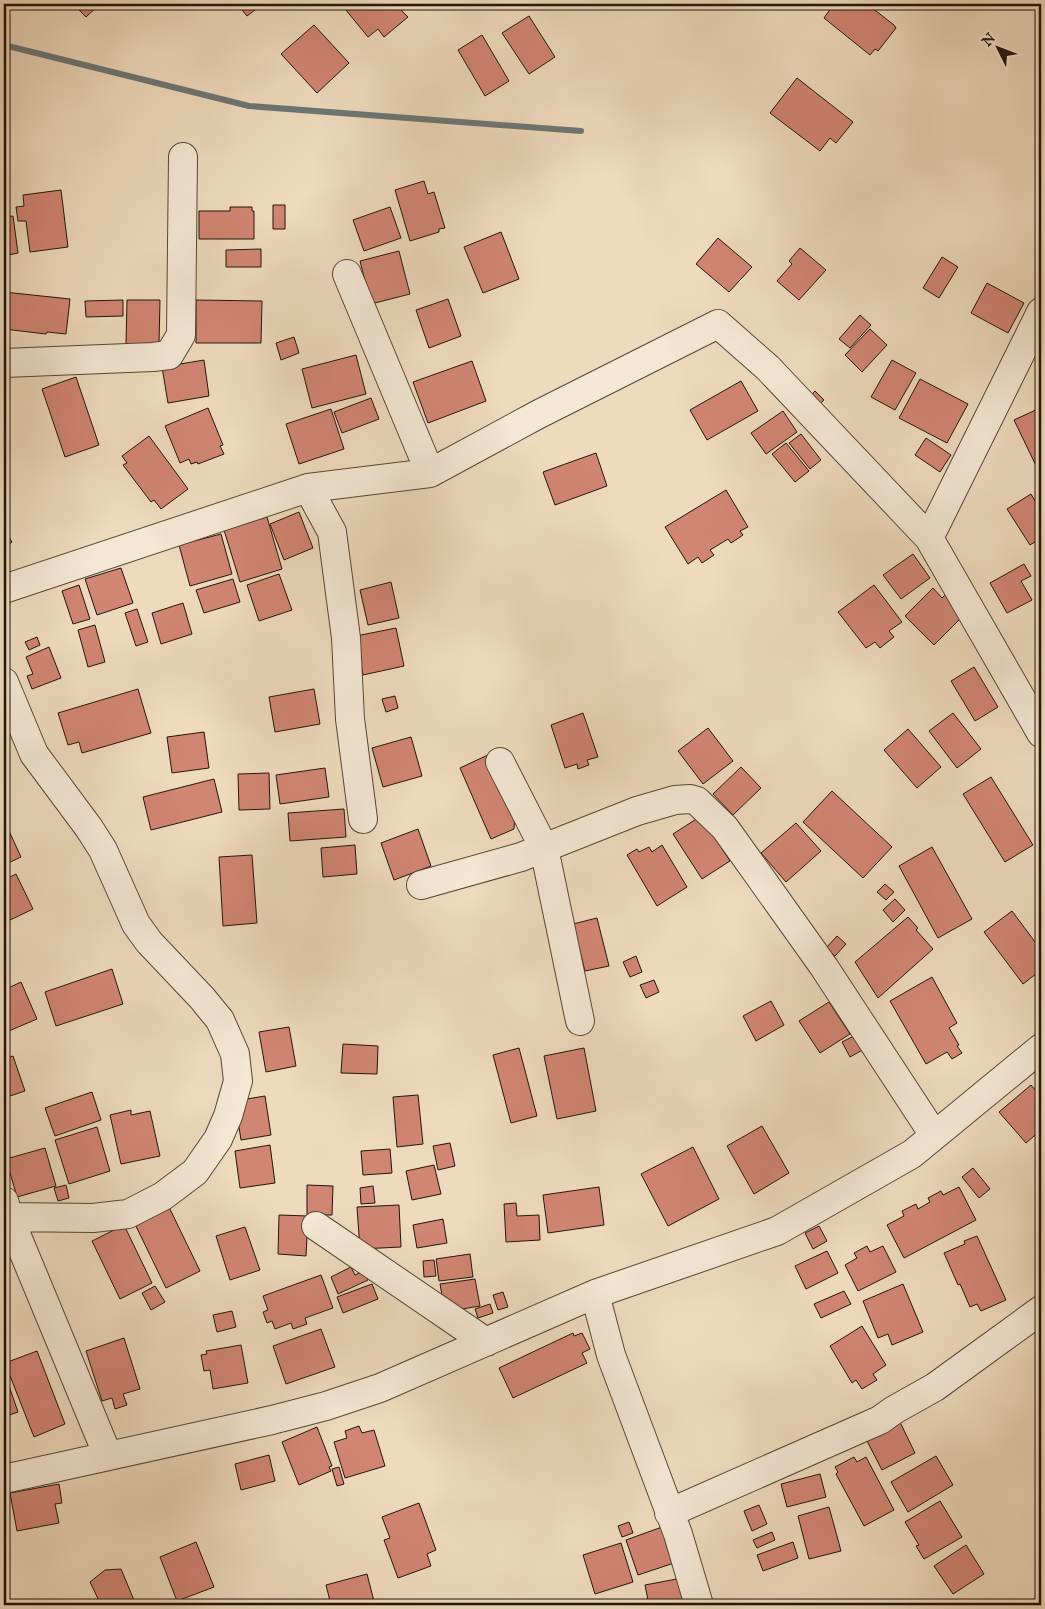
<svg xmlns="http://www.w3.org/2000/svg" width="1045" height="1609" viewBox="0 0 1045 1609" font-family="'IM FELL English',serif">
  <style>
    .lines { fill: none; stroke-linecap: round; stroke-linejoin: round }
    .stream { stroke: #6d7675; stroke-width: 6 }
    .building { fill: #d18573; stroke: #22150b }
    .minor-casing { stroke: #554638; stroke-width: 30 }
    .minor { stroke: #f4e7d4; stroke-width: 28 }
  </style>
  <rect width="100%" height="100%" fill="#eedabd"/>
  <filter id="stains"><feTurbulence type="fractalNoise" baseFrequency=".004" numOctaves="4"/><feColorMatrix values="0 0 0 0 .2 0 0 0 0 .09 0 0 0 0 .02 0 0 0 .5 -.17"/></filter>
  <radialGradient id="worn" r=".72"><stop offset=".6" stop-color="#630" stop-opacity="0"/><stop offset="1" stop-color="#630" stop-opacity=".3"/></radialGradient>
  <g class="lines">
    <path class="stream" d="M4,45L249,106L581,131"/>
  </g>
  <path class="building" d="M73,4H100L86,17Z
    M237,4H263L247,16Z
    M341,4H408L401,10L408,17L384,37L378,29L368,37Z
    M825,4H867L894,25L896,28L878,51L875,49L870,55L824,18L831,8Z
    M529,16L555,57L529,74L502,33Z
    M314,25L349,63L317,93L281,54Z
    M482,35L509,81L485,96L458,50Z
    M797,78L853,122L836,143L830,138L820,151L770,113Z
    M424,181L428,194L434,192L445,228L439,229V232L410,241L395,190Z
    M61,190L68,247L30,252L26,221H18L16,207L24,206L23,195Z
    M273,205H285V229H273Z
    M230,207H252V211H254V239H199V211H230Z
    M390,207L401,238L364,251L353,220Z
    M13,216L18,253L4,256V217Z
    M501,232L519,279L483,293L464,247Z
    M718,238L752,267L729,292L696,264Z
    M800,248L826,270L799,300L777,281L792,264L789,261Z
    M261,249V267H226V250Z
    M399,251L410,294L371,304L360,261Z
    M942,257L958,267L939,298L923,288Z
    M987,283L1024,303L1008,333L971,313Z
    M4,292L70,299L66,334L47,332L46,334L4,329Z
    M448,299L461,336L429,348L416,310Z
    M123,300V316L86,317L85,301Z
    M127,300H160L159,344H126Z
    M196,300L262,301L261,343H196Z
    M860,315L871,325L850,348L839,339Z
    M870,329L887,345L862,372L845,355Z
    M294,337L299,353L281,360L276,343Z
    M1037,346L1041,349L1040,359L1032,352Z
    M356,355L366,394L312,408L302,369Z
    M204,360L209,396L168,403L162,367Z
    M892,360L916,373L895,410L871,397Z
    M472,361L486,401L428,423L413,382Z
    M76,377L99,445L65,457L42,389Z
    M920,379L968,404L947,443L899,418Z
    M741,381L758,411L707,440L690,410Z
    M815,391L824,400L815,408L807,400Z
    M371,398L379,419L342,433L334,412Z
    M208,408L223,445L220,446L224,454L198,464L197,462L191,464L189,459L180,463L165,426Z
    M1040,408L1041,411V476L1014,420Z
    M331,409L344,449L299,464L286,424Z
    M783,411L797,432L766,454L751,433Z
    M801,434L821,460L810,469L789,443Z
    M149,436L188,489L161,509L154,500L151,502L123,465L127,463L122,456Z
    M926,438L951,455L940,472L915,455Z
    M786,443L809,471L795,482L772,454Z
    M596,453L607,486L555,505L543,472Z
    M726,490L748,527L740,531L743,535L731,543L728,539L710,550L714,555L702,563L698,557L688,564L665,527Z
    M1031,494L1041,511V538L1030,545L1007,509Z
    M299,512L313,548L284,560L270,524Z
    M267,517L282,569L240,582L224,530Z
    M4,529L12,542L4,547Z
    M221,534L232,574L190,586L179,545Z
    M913,554L930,578L901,599L883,575Z
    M1024,564L1031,576L1021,581L1032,600L1007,613L990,583Z
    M121,568L133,603L97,615L85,579Z
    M279,574L292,610L259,621L247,585Z
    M233,579L240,602L204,613L196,590Z
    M391,582L399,618L368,625L360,590Z
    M79,585L90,619L73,624L62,591Z
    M874,585L902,622L889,631L894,637L880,648L875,642L866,648L838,612Z
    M933,588L942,598L946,594L956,603L952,607L962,617L934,645L905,616Z
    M183,603L192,634L161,644L152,613Z
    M137,609L148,642L136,646L125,613Z
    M95,625L105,662L88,667L78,630Z
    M396,628L404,666L363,675L356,636Z
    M37,637L40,645L29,650L25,642Z
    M49,647L61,678L32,689L27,676L33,674L26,657Z
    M974,667L998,707L975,721L951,681Z
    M138,689L151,733L82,753L79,742L68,745L58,713Z
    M314,689L320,724L275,732L269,697Z
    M395,696L398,708L386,712L382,699Z
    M583,713L598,757L587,760L589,765L578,769L577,764L565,768L551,725Z
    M953,713L981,749L957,768L929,731Z
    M708,728L733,761L703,784L678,751Z
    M908,729L941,767L917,788L884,750Z
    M204,732L209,768L172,773L167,737Z
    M411,737L422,776L383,787L372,748Z
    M490,754L515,813L514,829L491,839L460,768Z
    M741,767L761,788L733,815L713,794Z
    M325,768L329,797L280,804L276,775Z
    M269,773L270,809L239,810L238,774Z
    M991,777L1033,845L1005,862L963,794Z
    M214,779L222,812L151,830L143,797Z
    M832,791L892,847L863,878L803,822Z
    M344,809L346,837L290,841L288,813Z
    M701,816L730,861L702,879L673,834Z
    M4,820L21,857L4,865Z
    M796,823L821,851L786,882L761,853Z
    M418,829L431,866L394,880L381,843Z
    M355,845L357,874L323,877L321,848Z
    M662,845L687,887L657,906L627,855L637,849L639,852L649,847L652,852Z
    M932,847L972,919L938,938L899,866Z
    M252,855L257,923L223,926L219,857Z
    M16,874L33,909L8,921L4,911V880Z
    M885,884L894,892L886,900L877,892Z
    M895,899L905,910L893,922L883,910Z
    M1012,911L1041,950V970L1023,984L984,932Z
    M908,917L918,928L916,930L933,949L878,998L855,962Z
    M597,918L609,966L585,971L573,924Z
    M837,936L846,944L835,956L826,948Z
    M636,956L642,972L630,977L623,962Z
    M112,969L123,1004L56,1026L45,992Z
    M932,977L957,1023L949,1028L959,1045L957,1046L962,1053L952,1059L947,1052L926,1064L890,1001Z
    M654,980L659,992L646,998L640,985Z
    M21,982L37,1019L4,1033V990Z
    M771,1001L784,1025L756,1041L743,1016Z
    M829,1002L850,1034L820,1053L799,1021Z
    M289,1027L296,1066L266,1072L259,1032Z
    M858,1034L866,1048L850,1057L842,1042Z
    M343,1044L378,1046L377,1074L341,1073Z
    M519,1048L537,1116L511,1123L493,1055Z
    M584,1048L596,1111L557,1119L544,1056Z
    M13,1056L25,1091L4,1098V1059Z
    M1031,1085L1041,1097V1130L1026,1143L999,1112Z
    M92,1092L101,1120L55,1136L45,1108Z
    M418,1095L423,1144L397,1147L393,1097Z
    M265,1096L271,1135L241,1140L235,1101Z
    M131,1110V1115L150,1111L160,1156L121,1164L110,1115Z
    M762,1126L789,1173L754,1194L727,1146Z
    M97,1127L110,1171L69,1184L55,1140Z
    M450,1143L455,1166L438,1170L433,1146Z
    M270,1145L275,1183L240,1188L235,1151Z
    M693,1147L719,1199L668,1226L641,1174Z
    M45,1148L56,1186L17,1197L6,1159Z
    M390,1149L392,1173L363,1175L361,1151Z
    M434,1165L441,1194L412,1200L406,1171Z
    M973,1168L990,1189L979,1198L962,1177Z
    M66,1185L69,1198L58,1201L54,1188Z
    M307,1185L333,1186L332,1215H307Z
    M373,1186L375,1203L361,1204L360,1188Z
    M599,1187L604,1225L548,1233L543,1195Z
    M959,1187L976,1220L904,1258L887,1225L904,1216L902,1211L916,1204L918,1209L930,1202L928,1198L941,1191L943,1195Z
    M167,1203L200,1271L166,1288L133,1220Z
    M516,1203L517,1216L539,1215L540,1240L506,1242L504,1204Z
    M399,1205L401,1247L360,1249L357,1207Z
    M279,1215L308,1216L306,1256L278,1254Z
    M443,1219L447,1243L417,1248L413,1225Z
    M124,1225L152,1283L120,1299L92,1241Z
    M819,1226L827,1241L813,1249L805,1233Z
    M245,1227L260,1270L230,1280L216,1236Z
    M977,1236L1006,1300L981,1311L977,1304L970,1307L960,1284L958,1285L944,1253L965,1244L964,1241Z
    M867,1246L870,1252L883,1246L896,1272L858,1291L845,1265L857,1258L854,1253Z
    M827,1251L838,1273L806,1289L795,1266Z
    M470,1254L473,1277L439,1281L436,1259Z
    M434,1260L436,1276L424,1277L423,1261Z
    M351,1267L355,1275L364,1271L368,1280L338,1294L331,1277Z
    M321,1275L333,1308L305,1318L307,1324L293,1329L291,1323L275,1329L272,1321L267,1323L263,1312L268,1310L263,1296Z
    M475,1279L480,1306L445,1312L440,1284Z
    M372,1284L378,1299L343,1313L337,1297Z
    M903,1284L923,1332L892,1345L888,1334L878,1338L863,1301Z
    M155,1286L165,1302L151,1310L142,1293Z
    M844,1291L851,1304L821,1318L814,1304Z
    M503,1292L508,1307L498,1310L493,1295Z
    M490,1304L493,1313L478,1318L475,1309Z
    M232,1311L236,1327L217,1332L213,1315Z
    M862,1326L886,1365L873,1374L877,1380L862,1389L856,1380L852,1383L830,1346Z
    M321,1329L335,1367L286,1384L273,1346Z
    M573,1333L574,1336L582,1333L590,1349L582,1353L587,1363L513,1398L499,1368Z
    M124,1338L140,1389L123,1394L127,1405L115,1409L112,1398L102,1401L86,1351Z
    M241,1345L248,1383L213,1389L210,1370L204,1371L201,1355L207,1354L206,1351Z
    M37,1351L65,1424L34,1437L5,1363Z
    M4,1371L18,1412L4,1417Z
    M899,1420L915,1453L882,1470L865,1437Z
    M359,1426L362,1433L374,1430L385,1466L345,1478L334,1442L347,1438L345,1431Z
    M317,1427L332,1466L329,1467L331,1471L299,1485L282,1442Z
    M269,1455L275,1481L241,1490L235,1464Z
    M936,1456L953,1485L908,1512L891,1482Z
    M854,1457L857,1462L866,1457L894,1510L864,1526L836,1474L838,1472L835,1467Z
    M339,1467L344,1484L337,1486L332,1469Z
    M820,1474L826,1497L787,1507L781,1484Z
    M59,1484L62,1503L55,1504L59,1523L17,1531L10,1493Z
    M940,1501L962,1537L924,1559L916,1546L919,1545L905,1522Z
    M419,1503L436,1550L427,1554L431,1566L398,1578L384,1540L390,1538L382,1517Z
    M759,1505L767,1524L752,1531L744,1511Z
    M829,1507L841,1551L809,1559L798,1516Z
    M629,1522L633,1533L622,1537L618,1526Z
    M662,1527L674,1563L638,1575L626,1540Z
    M772,1532L775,1540L757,1548L753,1540Z
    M196,1542L214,1587L177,1601L160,1557Z
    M793,1542L798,1558L763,1571L757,1555Z
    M621,1543L633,1582L595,1594L583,1555Z
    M966,1545L984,1574L953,1594L934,1566Z
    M121,1569L136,1605H101L90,1582L105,1570Z
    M367,1574L375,1605H331L326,1585Z
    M687,1577L692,1605H649L645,1585Z"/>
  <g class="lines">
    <g class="minor-casing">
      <path id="minor" d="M347,274L430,473
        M4,363L153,357L169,355L181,335L183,157
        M308,488L332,532L346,638L350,719L363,819
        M929,538L1041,312
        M4,589L308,488L430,473L539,414L718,324L768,368L929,538L1041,733
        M4,682L34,754L89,828L103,850L136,924L149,942L202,998L220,1020L235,1054L238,1081L228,1116L218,1139L195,1172L163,1196L128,1214L93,1218L9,1217
        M500,762L544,848L580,1021
        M421,885L521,857L637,811L675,800L690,799L697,801L725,828L824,967L934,1135
        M4,1201L9,1217L108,1456
        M316,1226L486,1342
        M595,1294L611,1355L678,1534L699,1605
        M4,1479L272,1420L326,1406L380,1388L595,1294L777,1231L912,1154L1041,1048
        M669,1513L880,1420L894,1410L935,1387L1041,1310"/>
    </g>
    <use href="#minor" class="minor"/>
  </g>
  <rect width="1045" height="1609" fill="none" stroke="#eedabd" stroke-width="20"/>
  <rect x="5" y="5" width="1035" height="1599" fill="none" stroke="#22150b" stroke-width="2.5"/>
  <rect x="10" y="10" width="1025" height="1589" fill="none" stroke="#22150b"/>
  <g transform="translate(998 48) rotate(312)" stroke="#f4e7d4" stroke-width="4" paint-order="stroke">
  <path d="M0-4L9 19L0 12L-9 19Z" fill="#22150b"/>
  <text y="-8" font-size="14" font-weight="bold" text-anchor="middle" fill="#22150b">N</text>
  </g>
  <rect width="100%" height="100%" filter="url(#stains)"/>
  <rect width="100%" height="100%" fill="url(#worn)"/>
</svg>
